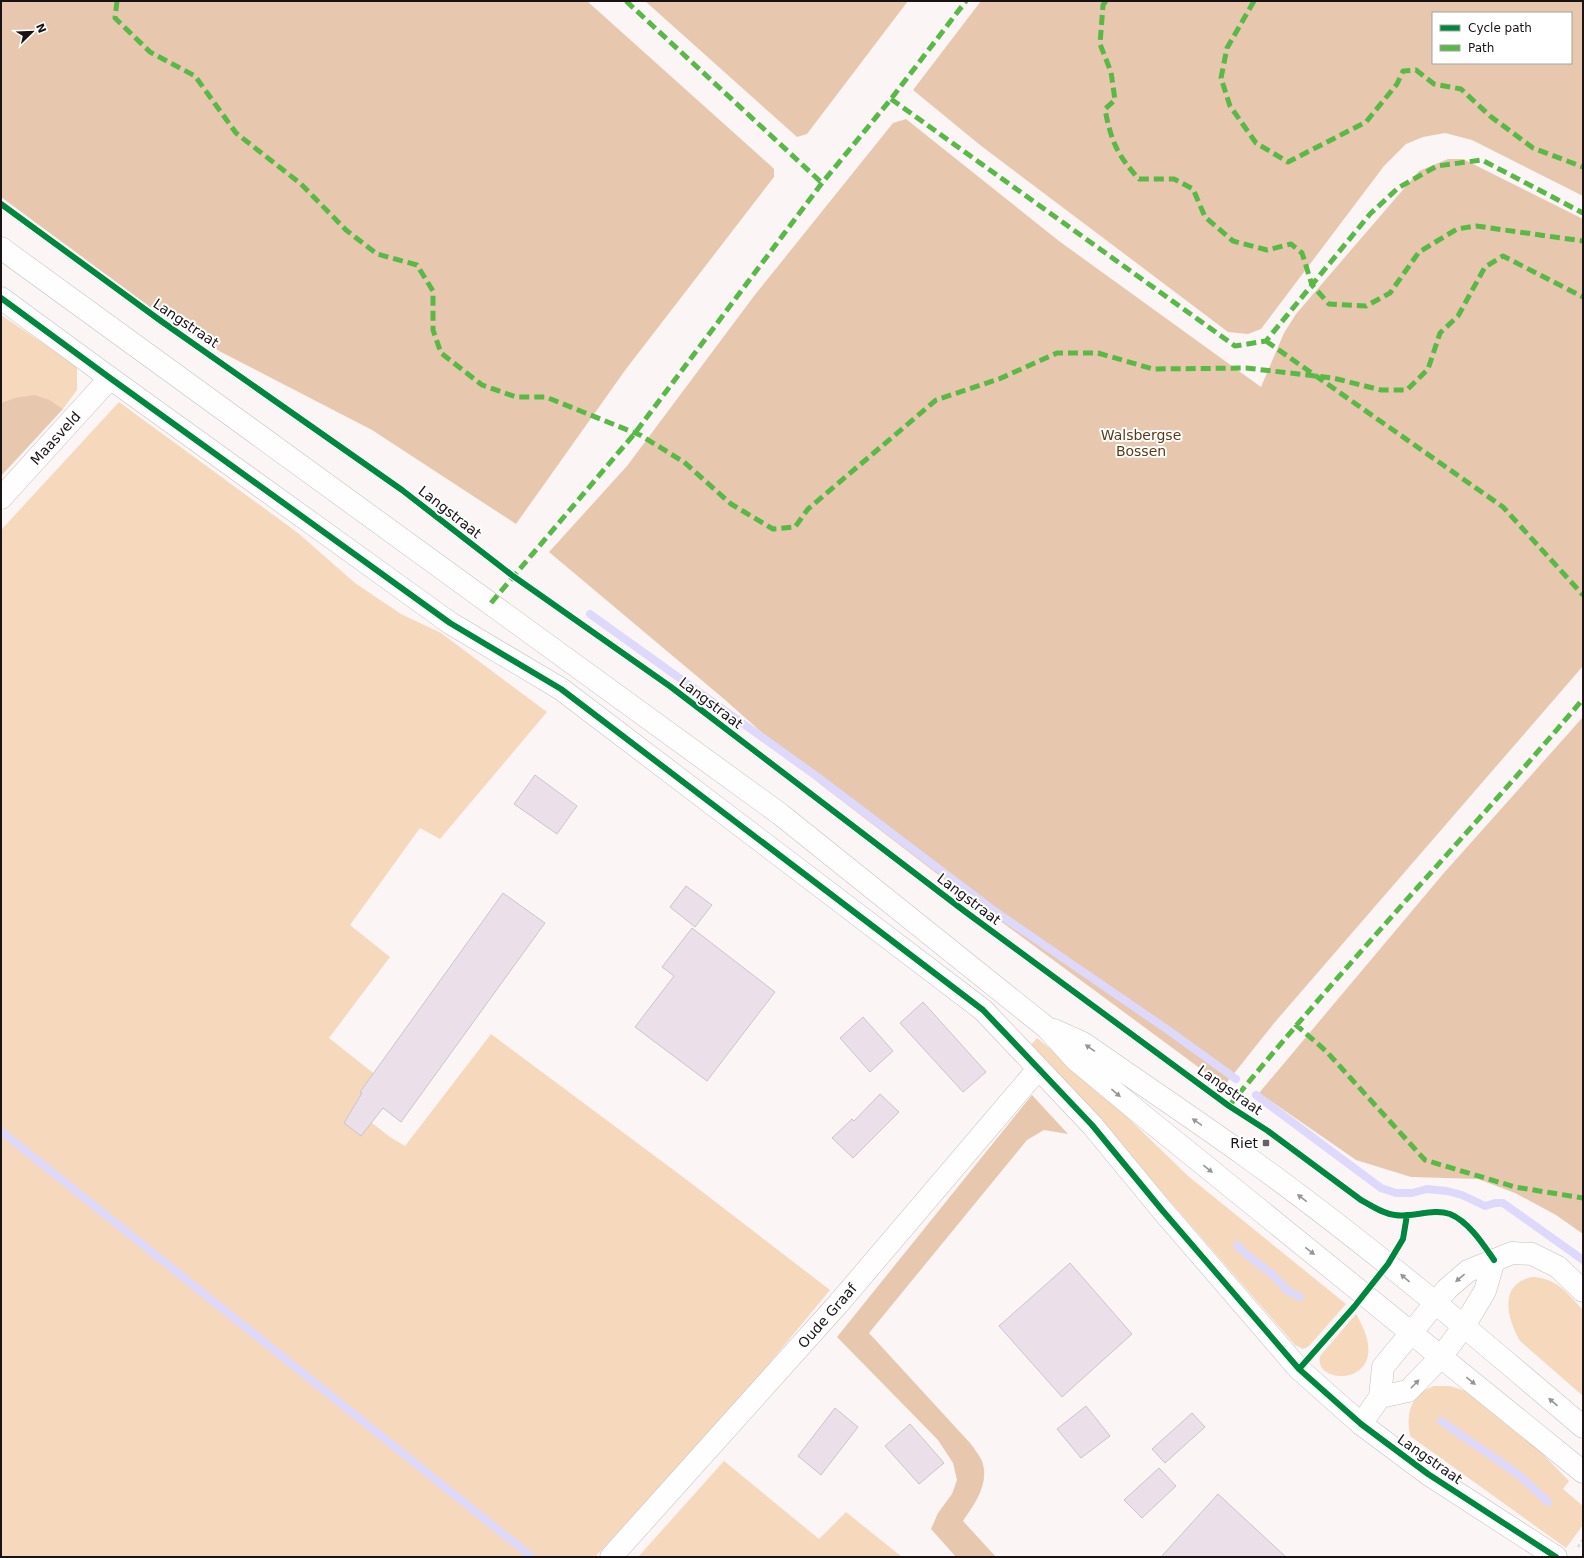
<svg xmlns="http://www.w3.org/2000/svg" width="1584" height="1558" viewBox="0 0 1584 1558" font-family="'DejaVu Sans',sans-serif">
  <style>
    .green { fill: #f6d8bd }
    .forest { fill: #e7c8ae; fill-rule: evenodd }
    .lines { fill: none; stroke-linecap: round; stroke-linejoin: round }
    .stream { stroke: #ded8fb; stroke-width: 8 }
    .building { fill: #ebe0ea; stroke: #c9c4c7 }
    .street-casing { stroke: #c5bfc0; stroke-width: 23 }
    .primary-casing { stroke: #c5bfc0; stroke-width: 23 }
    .path { stroke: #dfdcdd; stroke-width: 2.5; stroke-dasharray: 3 3; stroke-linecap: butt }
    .street { stroke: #fefefe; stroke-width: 22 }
    .primary { stroke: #fefefe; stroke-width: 22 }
    .quiet { stroke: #58b947; stroke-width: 5; stroke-dasharray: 10 5; stroke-linecap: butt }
    .cycleway-casing { stroke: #fff; stroke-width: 8 }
    .cycleway { stroke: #00873e; stroke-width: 6 }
    .oneway { fill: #979495 }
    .poi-dot { fill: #686264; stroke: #fff; stroke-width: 1.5 }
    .labels { text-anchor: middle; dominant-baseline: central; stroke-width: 4; stroke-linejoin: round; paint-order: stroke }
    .street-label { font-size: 14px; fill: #191315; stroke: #fff }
    .park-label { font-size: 14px; fill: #5b3914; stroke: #fff }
    .poi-label { font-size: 14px; fill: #191315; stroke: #fff; text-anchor: end }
  </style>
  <rect width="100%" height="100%" fill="#fbf5f6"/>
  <path class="green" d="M1,315L77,366V390L63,409L50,400L14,398L1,403Z
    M119,402L298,533L355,583L401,614L441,633L547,712L440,839L420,828L350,925L390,957L329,1038L377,1076L354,1109L390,1137L405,1146L491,1034L687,1180L830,1290L734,1406L595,1557H1V530Z
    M1037,1038L1095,1086L1188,1176L1346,1304L1309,1346L1303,1349L1295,1345L1081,1099L1030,1046Z
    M1532,1277C1557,1278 1567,1293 1583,1310V1396L1520,1341C1507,1318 1498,1284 1532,1277Z
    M1356,1314C1400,1387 1312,1388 1320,1356Z
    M1434,1386H1450L1466,1391L1519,1430L1569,1481L1563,1489L1583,1506V1525L1566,1548L1410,1436C1406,1414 1410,1394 1434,1386Z
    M724,1461L819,1539L846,1512L902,1557H638Z"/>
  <path class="forest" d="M1,1H587L771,166L774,169V177L626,369L516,524L372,430L221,352L157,312L1,197Z
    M645,1H908L807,134L797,137Z
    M981,1H1583V196L1472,140L1445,133L1423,137L1406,144L1384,166L1261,329L1248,334L1228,332L980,145L913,90ZM1433,13H1571V63H1433Z
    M906,119L1059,241L1261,387L1284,333L1296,314L1419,171L1448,159H1463L1583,219V666L1275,1022L1224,1086L953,886L820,784L724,699L549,552L627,466L754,296L893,123Z
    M34,395L50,400L63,409L1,476V403L14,398Z
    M1583,717V1234L1556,1215L1515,1193L1478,1179L1411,1177L1356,1160L1259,1093L1443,874Z
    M1032,1095L1068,1134L1044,1130L1027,1140L869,1333L970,1443C974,1448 979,1455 982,1461C990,1483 975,1503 963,1521L996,1557H956L931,1529L938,1513L952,1494L957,1480L953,1463L938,1440L837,1337Z"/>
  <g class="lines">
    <path class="stream" d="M590,614L819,778L993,910L1168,1030L1236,1079
      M1256,1095L1381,1188L1396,1193H1412L1427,1189L1447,1191L1462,1195L1485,1206L1495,1203H1503L1583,1260
      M1,1131L532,1557
      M1237,1245L1246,1254L1271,1273L1288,1291L1300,1297
      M1441,1421L1519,1475L1548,1502"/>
  </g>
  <path class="building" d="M535,775L577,806L557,834L514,804Z
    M686,886L712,905L695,927L670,907Z
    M503,893L545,923L401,1122L383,1108L361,1136L344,1123L362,1093L360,1092Z
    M692,928L775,992L707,1081L635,1027L674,976L662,967Z
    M923,1002L986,1072L963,1092L900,1023Z
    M863,1017L893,1051L870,1072L840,1038Z
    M880,1094L899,1112L853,1158L832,1138L852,1119L854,1121Z
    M1070,1263L1132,1334L1062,1397L999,1326Z
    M1086,1406L1110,1436L1081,1458L1057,1429Z
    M835,1408L858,1427L821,1475L798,1456Z
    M1192,1413L1205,1427L1165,1463L1152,1449Z
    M910,1424L944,1463L919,1484L885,1446Z
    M1159,1468L1176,1486L1142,1518L1124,1500Z
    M1218,1494L1286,1557H1161Z"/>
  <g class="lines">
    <g class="street-casing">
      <g id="street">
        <path d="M1,298L110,378L450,623L561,689L983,1010L1092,1125L1162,1210L1299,1369L1361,1424L1428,1474L1556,1557"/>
        <path id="s1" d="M1,498L110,378"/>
        <path d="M1380,1397L1408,1391L1441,1357L1464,1326L1485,1291L1494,1260"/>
        <path d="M1361,1424L1380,1397L1383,1367L1447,1289L1468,1271L1512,1253L1532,1254L1558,1267L1583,1291"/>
        <path id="s2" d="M611,1557L838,1304L1038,1069"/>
      </g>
    </g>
    <g class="primary-casing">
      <path id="primary" d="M1,248L780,814L1047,1028L1076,1060L1135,1109L1583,1472
        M1054,1030L1083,1043C1137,1081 1193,1118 1247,1157C1364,1241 1474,1334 1583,1427"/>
    </g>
    <path class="path" d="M1578,1547L1583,1539"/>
    <use href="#street" class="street"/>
    <use href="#primary" class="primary"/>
    <path class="quiet" d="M117,1L115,18L150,52L195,76L236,133L301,184L346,230L377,254L417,265L433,291V330L441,353L482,385L516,397H546L640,435L684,462L731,504L773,529L795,527L808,509L936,400L999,379L1057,353H1098L1153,369L1246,368L1333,378L1381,390H1407L1428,369L1440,333L1458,316L1485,267L1503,256L1583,297
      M626,1L822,183
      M1106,1L1103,5L1100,44L1111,72L1115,100L1105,109C1111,141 1117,155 1139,179H1174L1193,189L1205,217L1233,241L1267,250L1291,244L1302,253L1312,285L1329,304L1366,306L1390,293L1419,252L1457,229L1476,226L1583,241
      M1254,1L1227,48L1221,78L1230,106L1256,143L1288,162L1366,122L1397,84L1403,71L1416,70L1434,84L1461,89L1490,116L1533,148L1583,167
      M891,99L1235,346L1266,341L1370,214L1398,188L1437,166L1482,160L1583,213
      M1266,341L1503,507L1583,595
      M491,603L635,433L822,183L891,99L966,1
      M1295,1024L1326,1051L1425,1160L1515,1187L1583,1198
      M1229,1106C1343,966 1467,836 1583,699"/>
    <g class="cycleway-casing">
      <path id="cycleway" d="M1,204L161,321L402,490L513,576L671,687L963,910L1229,1106L1268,1131L1361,1200C1372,1206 1383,1214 1395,1215C1413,1218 1432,1208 1450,1214C1469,1222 1483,1244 1494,1260
        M1,298L110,378L450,623L561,689L983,1010L1092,1125L1162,1210L1299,1369L1361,1424L1428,1474L1556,1557
        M1299,1369L1354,1307L1388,1264L1403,1239L1407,1215"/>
    </g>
    <use href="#cycleway" class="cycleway"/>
  </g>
  <defs><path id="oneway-solid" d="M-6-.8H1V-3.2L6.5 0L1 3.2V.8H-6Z"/></defs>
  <g class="oneway">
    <use href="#oneway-solid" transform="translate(1090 1048) rotate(-145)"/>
    <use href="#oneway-solid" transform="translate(1116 1093) rotate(40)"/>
    <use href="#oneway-solid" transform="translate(1197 1122) rotate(-146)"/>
    <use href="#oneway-solid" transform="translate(1208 1169) rotate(39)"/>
    <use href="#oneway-solid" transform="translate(1302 1198) rotate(-143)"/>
    <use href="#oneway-solid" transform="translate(1310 1251) rotate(38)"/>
    <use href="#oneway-solid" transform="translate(1405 1278) rotate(-140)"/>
    <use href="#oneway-solid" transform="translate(1460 1278) rotate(140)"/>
    <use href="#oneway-solid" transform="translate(1471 1381) rotate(39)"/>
    <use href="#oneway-solid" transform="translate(1415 1384) rotate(-46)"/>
    <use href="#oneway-solid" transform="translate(1553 1402) rotate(-139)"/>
  </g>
  <rect class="poi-dot" x="1262" y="1139" width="8" height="8" rx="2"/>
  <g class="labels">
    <g class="street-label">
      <text transform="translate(186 323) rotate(34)">Langstraat</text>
      <text stroke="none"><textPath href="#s1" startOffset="81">Maasveld</textPath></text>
      <text transform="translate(450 512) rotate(38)">Langstraat</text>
      <text transform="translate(711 703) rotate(37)">Langstraat</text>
      <text transform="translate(969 899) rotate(37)">Langstraat</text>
      <text transform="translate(1230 1090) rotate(35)">Langstraat</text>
      <text stroke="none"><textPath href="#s2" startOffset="324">Oude Graaf</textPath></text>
      <text transform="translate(1430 1459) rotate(35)">Langstraat</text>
    </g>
    <g class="park-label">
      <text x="1141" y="435">Walsbergse<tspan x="1141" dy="16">Bossen</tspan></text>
    </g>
    <g class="poi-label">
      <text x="1258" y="1143">Riet</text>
    </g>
  </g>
  <rect width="1584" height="1558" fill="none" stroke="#191315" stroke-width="4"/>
  <rect x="1432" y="12" width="140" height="52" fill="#ffffff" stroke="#a3a1a1"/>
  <rect x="1440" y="25" width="20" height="6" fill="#00873e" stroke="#a3a1a1"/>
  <text x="1468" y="32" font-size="12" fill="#191315">Cycle path</text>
  <rect x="1440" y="45" width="20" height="6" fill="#58b947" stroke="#a3a1a1"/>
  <text x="1468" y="52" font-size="12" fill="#191315">Path</text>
  <g transform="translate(32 32) rotate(67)" stroke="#ffffff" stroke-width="3" paint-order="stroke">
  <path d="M0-3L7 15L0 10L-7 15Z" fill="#191315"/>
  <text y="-6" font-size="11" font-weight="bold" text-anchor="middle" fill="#191315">N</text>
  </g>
</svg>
